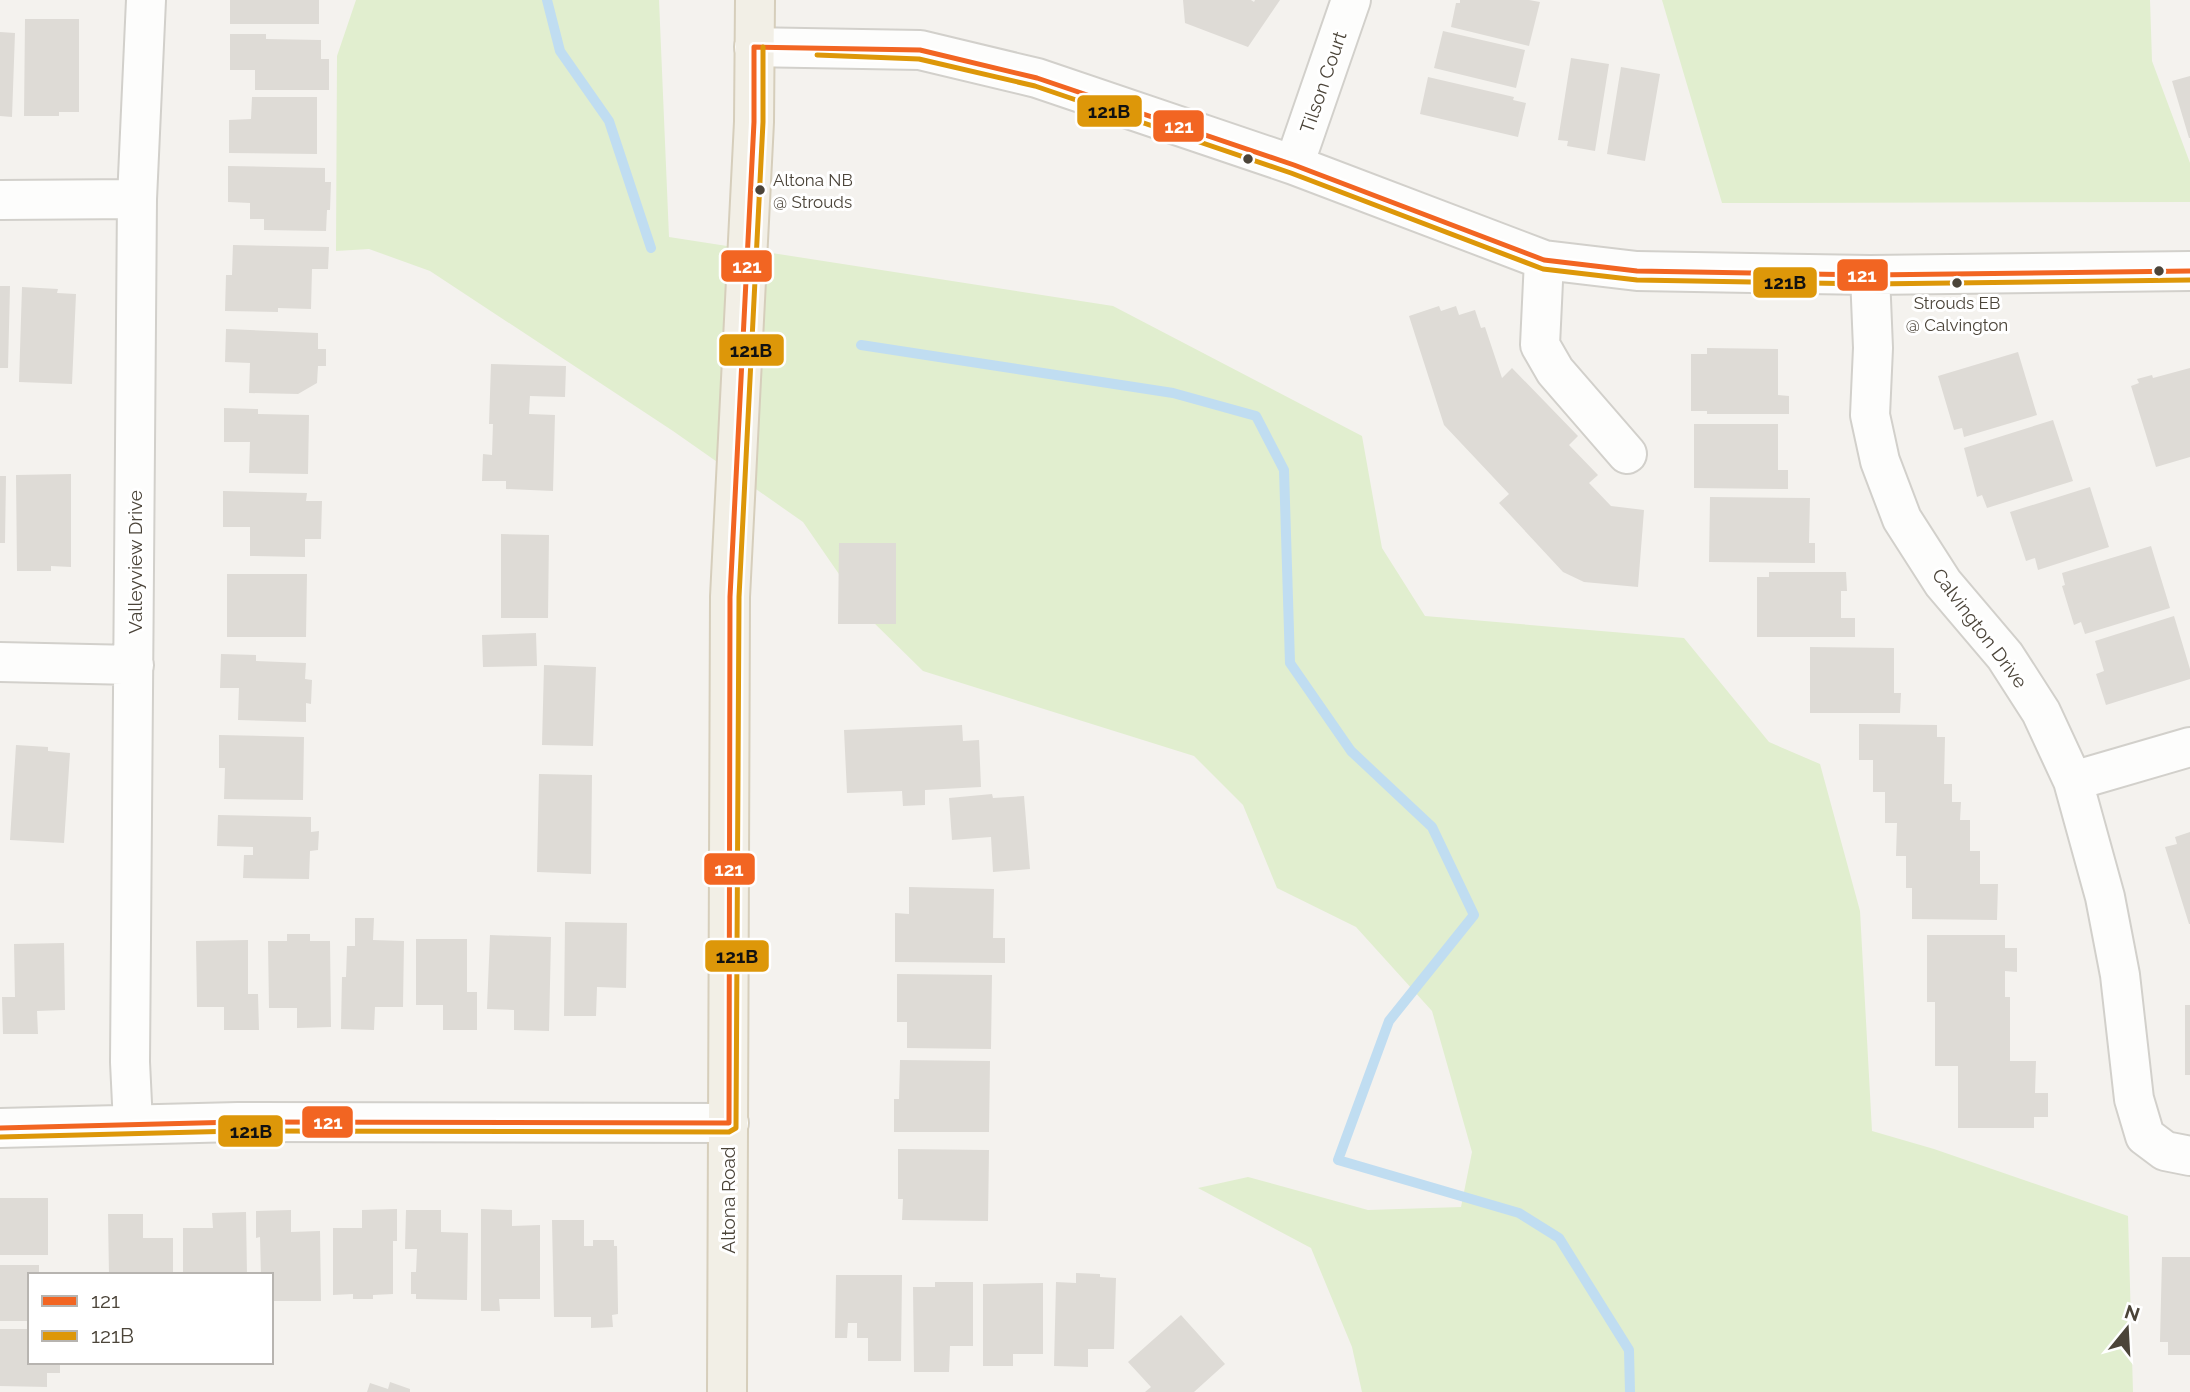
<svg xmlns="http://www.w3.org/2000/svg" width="2190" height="1392" viewBox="0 0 2190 1392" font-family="Raleway,sans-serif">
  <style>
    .green { fill: #e1eecf }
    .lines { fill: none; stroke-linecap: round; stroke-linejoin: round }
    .stream { stroke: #c0ddf1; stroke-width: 10 }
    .building { fill: #dedbd6 }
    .minor-casing { stroke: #d2d0cb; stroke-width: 42 }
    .major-casing { stroke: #d6cebb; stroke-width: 42 }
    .minor { stroke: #fdfdfc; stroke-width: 38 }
    .major { stroke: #f2efe6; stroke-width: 38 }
    .bus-1-casing { stroke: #fff; stroke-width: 10 }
    .bus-2-casing { stroke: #fff; stroke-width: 10 }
    .bus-1 { stroke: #f26522; stroke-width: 5 }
    .bus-2 { stroke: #dd9709; stroke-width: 5 }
    .bus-dot { fill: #4b4439; stroke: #fff; stroke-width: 2.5 }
    .labels { text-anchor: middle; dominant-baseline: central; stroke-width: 6; stroke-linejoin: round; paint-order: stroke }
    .bus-label { font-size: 17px; fill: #4b4439; stroke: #fff; text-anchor: start }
    .street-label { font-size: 19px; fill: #4b4439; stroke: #fff }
    .line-badge { stroke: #fff; stroke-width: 2.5 }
    .badge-label { font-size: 19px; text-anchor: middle; font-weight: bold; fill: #fff }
    .pale-badge-label { font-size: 19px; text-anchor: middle; font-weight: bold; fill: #111 }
  </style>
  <rect width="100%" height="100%" fill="#f4f2ee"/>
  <path class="green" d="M356,0H659L669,237L1113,306L1362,436L1382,548L1425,616L1684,638L1769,742L1820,764L1860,911L1872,1131L1934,1149L2128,1216L2133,1392H1362L1352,1347L1311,1248L1198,1188L1248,1177L1368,1210L1461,1207L1472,1152L1432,1011L1356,927L1277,888L1243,805L1194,756L923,671L870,619L803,522L673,431L430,271L369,249L336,251L337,56Z
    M1662,0H2150L2152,61L2190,163V202L1722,203Z"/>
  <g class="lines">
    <path class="stream" d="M547,0L560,51L609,121L651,248
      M861,345L1173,393L1256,416L1284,470L1290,663L1351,751L1432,827L1474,915L1389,1021L1338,1160L1519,1213L1559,1238L1629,1350L1630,1392"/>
  </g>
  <path class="building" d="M230,0H319V24H230Z
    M1183,0H1251L1254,2L1255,0H1280L1248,47L1185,23Z
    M1460,0H1529L1540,2L1529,46L1451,27L1456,3H1460Z
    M25,19H79V112H59V116H24Z
    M1443,31L1525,50L1516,88L1434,68Z
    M0,32L15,33L12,117L0,116Z
    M230,34H266V39L321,40V59H329V90H255V70H230Z
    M1571,58L1609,64L1595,151L1567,146L1568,141L1558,140Z
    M1621,67L1660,74L1645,161L1607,154Z
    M2190,76V138H2189L2172,81Z
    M1428,77L1514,97L1513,100L1526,103L1518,137L1420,114Z
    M252,97H317V154L229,153V120L251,119Z
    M228,166L325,168V182H331L330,210H327L326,231L264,230V219H250V203L228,202Z
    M233,245L329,247L328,269H312L311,309L278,308V312L225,311L226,275H232Z
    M0,286H10L8,368H0Z
    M22,287L58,289L57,293L76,294L72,384L19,382Z
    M1439,306L1441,311L1456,306L1459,315L1475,310L1481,328L1485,327L1502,378L1512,368L1578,436L1569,445L1598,475L1589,483L1611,506L1644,510L1638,587L1584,582L1563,572L1499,503L1509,494L1444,425L1409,316Z
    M226,329L318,333V349H326V366H318L317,383L298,394L249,393L250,363L225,362Z
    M1707,348L1778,349V395L1789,396V414H1707V411H1691V354H1707Z
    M2018,352L2037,415L1964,437L1962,428L1954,430L1938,376Z
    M491,364L566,366L565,397L530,396L529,414L555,415L553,491L506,489V481H482L483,454L492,455L493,424H489Z
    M2190,368V457L2156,467L2131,386L2139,383L2137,379L2152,375L2153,378Z
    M224,408L258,409V414L309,415L308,474L249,473L250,442H224Z
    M2053,420L2073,481L1987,508L1982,495L1977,497L1964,448Z
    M1694,424H1778V470H1788V489L1694,488Z
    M71,474V567L51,566V571H17L16,475Z
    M0,476H6L5,543H0Z
    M2090,487L2109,547L2038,570L2035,558L2026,561L2010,512Z
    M223,491L307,493L306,501H322L321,539H305V557L250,556V527H223Z
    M1710,497L1810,498L1809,543H1815V563L1709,562Z
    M501,534L549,535L548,618H501Z
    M839,543H896V624H838Z
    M2151,546L2170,608L2085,634L2081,622L2074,625L2062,586L2065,585L2062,573Z
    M1769,572H1846L1847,591H1841V618H1855V637H1757V577H1769Z
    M227,574H307L306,637H227Z
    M2174,616L2190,669V679L2106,705L2096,674L2104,671L2095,641Z
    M536,633L537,666L483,667L482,635Z
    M1810,647L1894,648V693H1901L1900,713H1810Z
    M221,654L256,655V661L306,663L305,679L312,680L311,704L306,703V722L238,720L239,688H220Z
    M544,665L596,667L593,746L542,745Z
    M1859,724L1937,725V737H1945L1944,784H1952V802H1961L1960,820H1970V851H1980V884H1998L1997,920L1912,919V888H1906V856H1896L1897,823H1885V792H1873V760H1859Z
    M962,725L963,741L979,740L981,787L925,790V805L903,806L902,791L847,793L844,730Z
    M219,735L304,737L303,800L224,799L225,768H219Z
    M16,745L48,747V751L70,753L64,843L10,840Z
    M539,774L592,775L591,874L537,872Z
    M992,794L993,798L1024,796L1030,869L993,872L991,837L952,840L949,798Z
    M218,815L311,817V832L319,831L318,850L310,851L309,879L243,878L244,855H253V847L217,846Z
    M2190,832V924H2189L2165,847L2177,844L2175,837Z
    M909,887L994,889L993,938H1005V963L895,962V913L909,914Z
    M355,918H374L373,940L404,941L403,1007H375L374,1030L341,1029L342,977H346L347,946H355Z
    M565,922L627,923L626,988L597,987L596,1016H564Z
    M287,934H310V941H330L331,1027L297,1028V1008H269L268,941H287Z
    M490,935L551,937L549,1031L514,1030V1010L487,1009Z
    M1927,935H2005V948H2017V972L2005,971V997H2010V1061H2036L2035,1093H2048V1117H2034V1128H1958V1066H1935V1002H1927Z
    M416,939H467V992H477V1030H443V1005H416Z
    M248,940V994H258L259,1030H224V1007H197L196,941Z
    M64,943L65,1010L37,1011L38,1034H3L2,997H15L14,944Z
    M897,974L992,975L991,1049L907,1048V1022H897Z
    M2185,1005H2190V1075H2185Z
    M900,1060L990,1061L989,1132H894V1099H899Z
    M898,1149L989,1150L988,1221L902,1220L903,1199H898Z
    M0,1198H48V1255H0Z
    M397,1209V1241H393V1294L373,1295V1299H353V1294L333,1295V1228H362V1210Z
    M481,1209L512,1210V1226L540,1225V1299H499L500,1311H481Z
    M291,1210V1232L320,1231L321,1301H271V1275H261L260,1237L256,1238V1211Z
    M406,1210H441V1232L468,1233L467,1300L416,1299V1294H411V1272H416L417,1249H405Z
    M246,1212L247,1275H183V1228H213L212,1213Z
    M108,1214H143V1238H173V1275H109Z
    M552,1220H584V1246H593V1240H614V1246H617L618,1310V1314L612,1315L613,1327L591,1328V1317H554Z
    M2162,1257H2190V1355H2168V1342H2160Z
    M0,1265H39V1275H30V1321H0Z
    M1076,1273L1100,1274V1277L1116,1278L1114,1349H1088V1367L1054,1366L1056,1282L1076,1283Z
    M836,1275H902L901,1361H868V1338H857V1323H848L847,1338H835Z
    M935,1282H973V1346H950L949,1372H914L913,1287H935Z
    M1043,1283V1354H1013V1366H983V1284Z
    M1181,1315L1225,1364L1194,1392H1145L1151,1387L1128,1362Z
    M0,1329H30V1362H60V1373H47V1387L0,1386Z
    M390,1382L410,1389V1392H367L370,1383L388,1389Z"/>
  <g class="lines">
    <g class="minor-casing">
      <path id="minor" d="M754,47L920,50L1037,78L1294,165L1544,260L1637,271L1870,275L2190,271
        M1294,165L1351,0
        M0,200L137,199
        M1544,260L1540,345L1555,371L1627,454
        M1870,275L1873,348L1870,415L1880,461L1902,519L1943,583L2005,656L2041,712L2073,781L2105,897L2120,975L2134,1099L2145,1136L2165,1151L2190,1156
        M0,662L134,665
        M2073,781L2190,747
        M133,1124L130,1062L137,199L146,0
        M0,1128L238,1122L729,1123"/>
    </g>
    <g class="major-casing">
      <path id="major" d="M727,1392L730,597L754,122L755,0"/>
    </g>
    <use href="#minor" class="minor"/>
    <use href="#major" class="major"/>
    <g class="bus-1-casing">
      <path id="bus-1" d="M0,1128L238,1122L729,1123L730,597L754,122V47L920,50L1037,78L1294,165L1544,260L1637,271L1870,275L2190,271"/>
    </g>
    <g class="bus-2-casing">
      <path id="bus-2" d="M817,55L919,59L1035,86L1291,173L1543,269L1637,280L1870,284L2190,280
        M0,1137L238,1131L729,1132L736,1128L739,597L763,122V47"/>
    </g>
    <use href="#bus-1" class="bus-1"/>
    <use href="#bus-2" class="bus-2"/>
  </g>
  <g class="bus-dot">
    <circle cx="1248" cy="159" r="6"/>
    <circle cx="760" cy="190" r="6"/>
    <circle cx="2159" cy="271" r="6"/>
    <circle cx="1957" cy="283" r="6"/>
  </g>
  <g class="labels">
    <g class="bus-label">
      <text x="773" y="180">Altona NB<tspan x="773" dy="22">@ Strouds</tspan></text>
      <text x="1957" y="303" text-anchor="middle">Strouds EB<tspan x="1957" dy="22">@ Calvington</tspan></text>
    </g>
    <g class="street-label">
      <text transform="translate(1323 82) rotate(-71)">Tilson Court</text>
      <text transform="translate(135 562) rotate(-90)">Valleyview Drive</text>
      <text transform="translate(1980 628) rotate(53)">Calvington Drive</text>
      <text transform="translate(728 1200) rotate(-90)">Altona Road</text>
    </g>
  </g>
  <g class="line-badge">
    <rect x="1076" y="94" width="67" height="34" rx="7" fill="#dd9709"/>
    <rect x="1152" y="109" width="53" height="34" rx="7" fill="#f26522"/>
    <rect x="720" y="249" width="53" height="34" rx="7" fill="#f26522"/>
    <rect x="1836" y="258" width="53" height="34" rx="7" fill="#f26522"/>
    <rect x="1752" y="266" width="66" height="33" rx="7" fill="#dd9709"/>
    <rect x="718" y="333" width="67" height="34" rx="7" fill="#dd9709"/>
    <rect x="703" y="852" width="53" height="34" rx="7" fill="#f26522"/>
    <rect x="704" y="939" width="66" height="34" rx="7" fill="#dd9709"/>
    <rect x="301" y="1105" width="53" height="34" rx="7" fill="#f26522"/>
    <rect x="217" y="1114" width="67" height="34" rx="7" fill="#dd9709"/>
  </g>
  <g class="badge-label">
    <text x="1179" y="133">121</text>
    <text x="747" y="273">121</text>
    <text x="1862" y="282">121</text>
    <text x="729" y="876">121</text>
    <text x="328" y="1129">121</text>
  </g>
  <g class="pale-badge-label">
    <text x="1109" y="118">121B</text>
    <text x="1785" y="289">121B</text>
    <text x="751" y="357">121B</text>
    <text x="737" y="963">121B</text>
    <text x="251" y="1138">121B</text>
  </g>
  <rect x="28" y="1273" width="245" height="91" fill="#ffffff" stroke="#b7b4b0" stroke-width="2"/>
  <rect x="42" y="1296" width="35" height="10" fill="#f26522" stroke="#b7b4b0" stroke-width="2"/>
  <text x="91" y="1308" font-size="21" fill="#4b4439">121</text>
  <rect x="42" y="1331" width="35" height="10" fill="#dd9709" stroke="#b7b4b0" stroke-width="2"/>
  <text x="91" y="1343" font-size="21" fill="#4b4439">121B</text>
  <g transform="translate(2127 1329) rotate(18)" stroke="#ffffff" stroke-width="5" paint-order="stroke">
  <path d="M0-5L12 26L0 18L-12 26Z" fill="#4b4439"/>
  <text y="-10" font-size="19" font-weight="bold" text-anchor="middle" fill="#4b4439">N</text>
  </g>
</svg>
